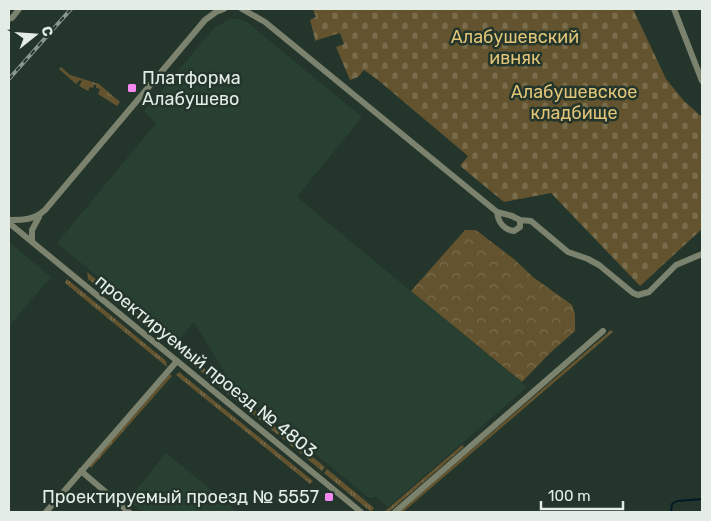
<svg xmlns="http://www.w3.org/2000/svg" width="711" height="521" viewBox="0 0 711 521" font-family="Rubik,sans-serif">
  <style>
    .built { fill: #284032 }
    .grass { fill: url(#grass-tufts) }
    .forest { fill: url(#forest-crowns) }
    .cemetery { fill: url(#cemetery-stones) }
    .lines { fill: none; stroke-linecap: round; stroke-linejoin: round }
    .stream { stroke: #001b26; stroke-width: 2 }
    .street { stroke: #7b826e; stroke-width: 6 }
    .rail-casing { stroke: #8a988f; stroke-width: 4 }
    .rail { stroke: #24352b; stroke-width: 2; stroke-dasharray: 5.5; stroke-linecap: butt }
    .poi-dot { fill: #f489f0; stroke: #24352b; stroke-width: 2 }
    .labels { text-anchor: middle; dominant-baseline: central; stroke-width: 5; stroke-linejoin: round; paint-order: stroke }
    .park-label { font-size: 18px; fill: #e1c478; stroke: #24352b }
    .poi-label { font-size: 18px; fill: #e3ede6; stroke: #24352b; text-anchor: start }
    .street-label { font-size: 18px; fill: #e3ede6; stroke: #24352b }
  </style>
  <defs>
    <pattern id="grass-tufts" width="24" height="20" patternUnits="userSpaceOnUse" patternTransform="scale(1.25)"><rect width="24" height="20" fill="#63542f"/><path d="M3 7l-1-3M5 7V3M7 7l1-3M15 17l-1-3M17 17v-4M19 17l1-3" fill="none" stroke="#796d4d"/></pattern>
    <pattern id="forest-crowns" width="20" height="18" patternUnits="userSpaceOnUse" patternTransform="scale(1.25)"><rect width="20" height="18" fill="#63542f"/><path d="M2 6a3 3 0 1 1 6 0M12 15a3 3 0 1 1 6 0" fill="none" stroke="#796d4d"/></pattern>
    <pattern id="cemetery-stones" width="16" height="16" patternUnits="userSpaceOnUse" patternTransform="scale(1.25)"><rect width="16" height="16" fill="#63542f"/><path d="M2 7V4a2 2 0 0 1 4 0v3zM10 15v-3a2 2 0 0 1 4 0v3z" fill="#796d4d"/></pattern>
  </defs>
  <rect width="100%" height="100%" fill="#24352b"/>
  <path class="built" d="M230,19H238L247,22L362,117L297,197L527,387L388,507L376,497L369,498L220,376L224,371L194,322L177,342L57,243L156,123L144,111L215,27Z
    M9,242L51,277L9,326Z
    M166,453L209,488L238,512H143L128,500Z"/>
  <path class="grass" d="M61,67L70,75L99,84L120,102L117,106L98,94L100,89L96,88V85H94L93,88L90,87L88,91L79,86L82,81L80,80L76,84L59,69Z
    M87,272L164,335L162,337L156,335L96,286L88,279Z
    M67,279L166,361L167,367L65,283Z
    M611,330L613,332L403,512H399Z
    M191,358L325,467L322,471L188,361Z
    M179,372L313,481L310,484L176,375Z
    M170,374L172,376L91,468L89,466Z
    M462,445L464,447L389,512H384Z
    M327,469L374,508L371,512L324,473Z"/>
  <path class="forest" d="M465,230H476L515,260L533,277L572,305L575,314V331L551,352L522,382L411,291Z"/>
  <path class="cemetery" d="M311,9H633L666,79L684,101L702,117V229L640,286L551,193L504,202L460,166L468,156L378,80L364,70L358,77L350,80L336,47L344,44L340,33L314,41L315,39L310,20L316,17L313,9Z"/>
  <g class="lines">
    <path class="stream" d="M671,512L672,504L677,501L702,499"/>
    <path class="street" d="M242,9L265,22L497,212L512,216L520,220V227L514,231C504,230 498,222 497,212
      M674,9L702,81
      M9,19L12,18L19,9
      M9,220C24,220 34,220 45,210L205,20L216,12L224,9
      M520,220L531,221L568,252L588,259L599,265L633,293L638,295L649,292L676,265L702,254
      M9,223L361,512
      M32,242V230L39,217
      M81,471L129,512
      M46,512L177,361
      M395,512L603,331"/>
    <g class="rail-casing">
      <path id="rail" d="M9,79L71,9"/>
    </g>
    <use href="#rail" class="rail"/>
  </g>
  <g class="poi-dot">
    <rect x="127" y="83" width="10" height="10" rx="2.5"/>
    <rect x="324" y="492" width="10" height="10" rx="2.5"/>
  </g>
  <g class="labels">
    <g class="park-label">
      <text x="515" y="37">Алабушевский<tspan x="515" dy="21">ивняк</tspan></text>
      <text x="574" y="92">Алабушевское<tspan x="574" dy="21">кладбище</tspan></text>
    </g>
    <g class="poi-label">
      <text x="142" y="78">Платформа<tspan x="142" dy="21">Алабушево</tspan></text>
      <text x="319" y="497" text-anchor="end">Проектируемый проезд № 5557</text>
    </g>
    <g class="street-label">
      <text transform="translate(206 366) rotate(39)">проектируемый проезд № 4803</text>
    </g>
  </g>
  <rect width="711" height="521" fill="none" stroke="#e3ede6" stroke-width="20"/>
  <g transform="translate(35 35) rotate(73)" stroke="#24352b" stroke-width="4" paint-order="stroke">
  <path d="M0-4L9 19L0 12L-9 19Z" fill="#e3ede6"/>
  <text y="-8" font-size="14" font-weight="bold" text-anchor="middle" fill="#e3ede6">С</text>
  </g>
  <path d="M541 501v8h82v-8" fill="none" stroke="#e3ede6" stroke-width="2.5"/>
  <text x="548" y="501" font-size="15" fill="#e3ede6" stroke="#24352b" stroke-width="4" paint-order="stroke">100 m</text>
</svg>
